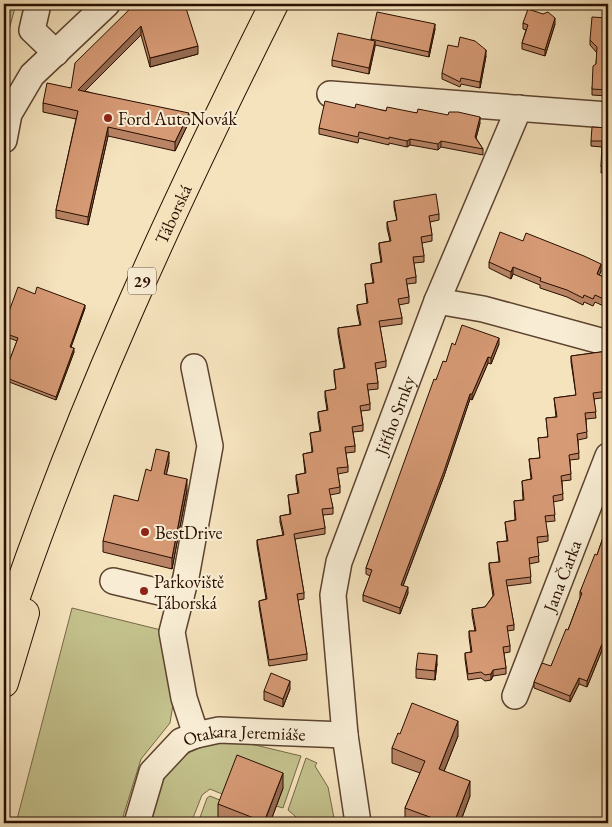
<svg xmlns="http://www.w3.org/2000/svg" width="612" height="827" viewBox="0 0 612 827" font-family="'EB Garamond',serif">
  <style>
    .green { fill: #c3c18c; stroke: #766846 }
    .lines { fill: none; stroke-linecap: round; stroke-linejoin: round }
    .minor-casing { stroke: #5c432f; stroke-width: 28 }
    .major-casing { stroke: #290e00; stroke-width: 30 }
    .minor { stroke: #f8edd4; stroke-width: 25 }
    .major { stroke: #f5e3bd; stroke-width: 28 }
    .wall { fill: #b88465; stroke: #290e00 }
    .shaded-wall { fill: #966c52; stroke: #290e00 }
    .building { fill: #d69a75; stroke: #290e00 }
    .poi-dot { fill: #8f2418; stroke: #f8edd4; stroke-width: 2 }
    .labels { text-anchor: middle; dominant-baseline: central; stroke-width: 4; stroke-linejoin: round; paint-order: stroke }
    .shield { fill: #f8edd4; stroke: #675140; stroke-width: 1 }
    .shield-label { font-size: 16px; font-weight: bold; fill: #290e00 }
    .poi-label { font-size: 18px; fill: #290e00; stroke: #f8edd4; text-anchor: start }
    .street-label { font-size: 18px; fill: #290e00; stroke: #f8edd4 }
  </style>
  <rect width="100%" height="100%" fill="#f5e3bd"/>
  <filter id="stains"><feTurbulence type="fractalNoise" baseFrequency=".004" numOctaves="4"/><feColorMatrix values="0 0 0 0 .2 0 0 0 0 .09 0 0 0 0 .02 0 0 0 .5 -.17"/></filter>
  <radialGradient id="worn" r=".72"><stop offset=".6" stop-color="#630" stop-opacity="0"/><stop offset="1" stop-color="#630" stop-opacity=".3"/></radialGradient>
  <path class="green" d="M4,4H16L4,48Z
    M72,608L161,630L174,698L170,723L141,759L121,823H16Z
    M223,742L247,743L301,756L283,808L273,805L283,788L229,797L210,789L202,795L191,823H147C163,777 169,751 223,742Z
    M306,758L317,763L315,766L328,787L335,823H303L288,810Z
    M210,796L227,803L222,808L218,818L230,823H198L207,798Z"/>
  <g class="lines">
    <g class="minor-casing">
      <g id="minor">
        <path d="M38,4L32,30L56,53"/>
        <path d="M330,94L608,115"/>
        <path d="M4,140L9,114L32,75L107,4"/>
        <path d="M437,301L483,309L608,343"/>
        <path d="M194,367L210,446L186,577L172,632L184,698L196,735"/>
        <path d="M113,581L181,597"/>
        <path id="s1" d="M515,696L608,456"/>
        <path id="s2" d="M137,823L152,772L181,741L196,735L219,730L345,735"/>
        <path id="s3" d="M358,823L345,735L333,595L339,562L437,301L519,108"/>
      </g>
    </g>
    <g class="major-casing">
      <g id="major">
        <path id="s4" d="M4,632C76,415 172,208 274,4"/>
        <path d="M4,683L25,613"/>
      </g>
    </g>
    <use href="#minor" class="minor"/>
    <use href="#major" class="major"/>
  </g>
  <path class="wall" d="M135,4L198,54L150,67L141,35L85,91L189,122L175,151L108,136L88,225L56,218V210L76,119L43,112V103L71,88Z
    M608,18V96L592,95V89L596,64L597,53L590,45V40Z
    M523,23L555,24L545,56L522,49V43L526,30L523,29Z
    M435,29L429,57L375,45L369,74L332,66V60L371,40V39Z
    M486,56L480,88L461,84L460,87L442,79V73Z
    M355,108L417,113L480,123L476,138L483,149V155L441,147L438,150L410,145L407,147L389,143V145L359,138L358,143L319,134V128Z
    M608,128V173H601L602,147L591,146V141Z
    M394,201L439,214V220L430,222L432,235V241L422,243L424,256V262L414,263L416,277V283L407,284L409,297V303L399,305L402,318V324L380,327L386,361V367L376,369L378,383V389L368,390L370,404V410L361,411L363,425V431L353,432L355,446V452L346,453L348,467V472L338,474L340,487V493L330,495L333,508V514L323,515L325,528V534L295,539L304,593V599L298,600L307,654V660L269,666L259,606V601L266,599L257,545V540L283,535L280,522V516L290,514L288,495L298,494L296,480V475L305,473L303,454L312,452L310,433L320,431L318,418V412L327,410L325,397V391L336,389L334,376V370L344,368L338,334V328L360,325L357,311V305L367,304L365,284L373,283L371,270V264L381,262L379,249V243L390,241L387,228V222L397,221L394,207Z
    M489,262L601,271L599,275L608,279V308L595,302L593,306L584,302L583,305L567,297L540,288V285L513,274L511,279L489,268Z
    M35,294L85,308L71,347L74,352L56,400L4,380V375L17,341L4,336V325Z
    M499,344L491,364L488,363L472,400L470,399L444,476L403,586L408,593L400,614L363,601V595L370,576L366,574V568L436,380L455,345Z
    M608,351V397L594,399L596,418L586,419L587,438L578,440L579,459L570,460L571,480L562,481L563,500L553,502L555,521L545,522L548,536V541L537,543L539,562L529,564L531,583L507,586L514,625V630L507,631L510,646V652L504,653L506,668V674L493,676L491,680L485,681L481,678L468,680L465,659V653L471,652L469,637V631H475L472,615V609L485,607L493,596L489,569V563L499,562L497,542L507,541L505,522L515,520L514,501L523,500L522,481L531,479L529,459L540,458L538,438L548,437L546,418L556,417L554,398L576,395L571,362V356Z
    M169,463L166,474L187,490L172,569L103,552V541L138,501L151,471Z
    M608,523V640L605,651L602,650L587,687L579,684L570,702L534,688V682L551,666L568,630L580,598V592L597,555Z
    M437,664L435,680L416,678V669Z
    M290,689L283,707L264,700V691Z
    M400,734L458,736L444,771L470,796L460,823H405V808L420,773L392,763V748Z
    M283,788L270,823H230L218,819V804Z"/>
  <path class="shaded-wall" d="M555,18V24L545,56V50Z
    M435,24V29L429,57V52Z
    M141,26V35L78,98V90Z
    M375,41V47L369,74V68Z
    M198,46V54L150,67V58Z
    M486,50V56L480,88V82Z
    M189,113V122L175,151V142Z
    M480,117V123L475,142V137Z
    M108,127V136L88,225V217Z
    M410,139V145L407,147V141Z
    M441,141V147L438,150V144Z
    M601,264V271L597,281V274Z
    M513,267V274L511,279V272Z
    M85,305V308L70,350V347Z
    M499,338V344L491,364V358Z
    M74,348V352L56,400V397Z
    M488,357V363L472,400V394Z
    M470,394V399L444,476L401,591V585Z
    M169,452V463L164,485V474Z
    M187,479V490L172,569V558Z
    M408,587V593L400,614V608Z
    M608,634V640L605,651V645Z
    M602,644V650L587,687V681Z
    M437,655V664L435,680V671Z
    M493,670V676L491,680V674Z
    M579,678V684L570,702V696Z
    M290,681V689L283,707V699Z
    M458,721V736L439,784V769Z
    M283,773V788L270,823H264Z
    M470,781V796L460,823H454Z"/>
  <path class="building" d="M135,4H183L185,5L198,46L150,58L141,26L78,90L189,113L175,142L108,127L88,217L56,210L78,111L43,103L47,83L71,88L75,63Z
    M528,9L543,14L548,12L555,18L545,50L522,43L528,25L523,23Z
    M377,12L435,24L429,52L371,39Z
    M592,17L608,18V90L592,89L593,66L596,64L597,47L590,40Z
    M338,33L375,41L369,68L332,60Z
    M460,37L475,41L486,50L480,82L461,78L460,82L442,73L448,45L458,47Z
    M325,101L355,108L356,104L386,111L387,107L417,113L418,109L448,115L449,112H458L480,117L475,137L483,149L441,141L438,144L410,139L407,141L389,137V139L359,132L358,137L319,128Z
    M592,127L608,128V168L601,167L602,141H591Z
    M436,194L439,214L429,216L432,235L421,237L424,256L413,257L416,277L406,279L409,297L398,299L402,318L379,321L386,361L375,363L378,383L367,384L370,404L360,406L363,425L352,427L355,446L345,447L348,467L337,468L340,487L329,489L333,508L322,509L325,528L294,534L304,593L297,594L307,654L269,660L259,601L267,599L257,540L284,535L280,516L291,514L288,495L299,493L296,475L306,473L303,454L313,452L310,433L321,431L318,412L328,410L325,391L336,389L334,370L345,368L338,328L361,325L357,305L368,303L365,284L374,283L371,264L382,262L379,243L391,241L387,222L397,220L394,201Z
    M500,232L523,241L526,233L584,256L601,264L597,274L608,279V301L595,295L593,299L584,295L583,298L567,290L540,281L541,278L513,267L511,272L489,262Z
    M18,287L35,294L37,287L85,305L70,347L74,348L56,397L4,377V375L18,338L4,333V325Z
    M462,325L499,338L491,358L488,357L472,394H470L444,471L401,585L408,587L400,608L363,595L372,570L366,568L434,379L436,380L443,361L446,362L452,343L455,345Z
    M608,351V391L593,393L596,412L585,413L587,432L577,434L579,453L569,455L571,474L561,476L563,494L553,496L555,515L545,516L548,536L537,537L539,556L529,558L531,577L506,580L514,625L507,626L510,646L503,647L506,668L493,670L491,674L485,675L481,672L468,674L465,653L472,652L469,631H476L472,609L485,607L494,595L489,563L500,562L497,542L508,541L505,522L516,520L514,501L524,500L522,481L532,479L529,459L540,458L538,438L548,437L546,418L557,417L554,398L576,395L571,356Z
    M156,449L169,452L164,474L187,479L172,558L103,541L114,495L138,501L146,469L151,471Z
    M608,523V634L605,645L602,644L587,681L579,678L570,696L534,682L542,663L551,666L566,629L568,630L582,593L580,592L595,554L597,555Z
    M418,653L437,655L435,671L416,669Z
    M271,673L290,681L283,699L264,691Z
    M412,703L458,721L439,769L470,781L454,823H437L438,820L405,808L425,761L392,748L398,733L400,734Z
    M237,755L283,773L264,822L218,804Z"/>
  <g class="poi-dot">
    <circle cx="108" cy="118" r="5"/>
    <circle cx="145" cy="532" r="5"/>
    <circle cx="144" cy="591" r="5"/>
  </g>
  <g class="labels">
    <rect class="shield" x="128" y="267.5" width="28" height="27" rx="4"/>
    <g class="shield-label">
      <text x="142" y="281">29</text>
    </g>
    <g class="poi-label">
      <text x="118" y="118">Ford AutoNovák</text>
      <text x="155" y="532">BestDrive</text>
      <text x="154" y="581">Parkoviště<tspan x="154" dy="21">Táborská</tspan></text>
    </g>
    <g class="street-label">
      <text stroke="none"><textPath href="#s4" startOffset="451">Táborská</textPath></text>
      <text stroke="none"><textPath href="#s3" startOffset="420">Jiřího Srnky</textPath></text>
      <text stroke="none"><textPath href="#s1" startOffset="129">Jana Čarka</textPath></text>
      <text stroke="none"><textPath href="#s2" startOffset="160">Otakara Jeremiáše</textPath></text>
    </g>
  </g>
  <rect width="612" height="827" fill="none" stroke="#f5e3bd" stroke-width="20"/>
  <rect x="5" y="5" width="602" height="817" fill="none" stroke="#290e00" stroke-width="2.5"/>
  <rect x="10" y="10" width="592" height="807" fill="none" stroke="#290e00"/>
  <rect width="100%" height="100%" filter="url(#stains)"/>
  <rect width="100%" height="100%" fill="url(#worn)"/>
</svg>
